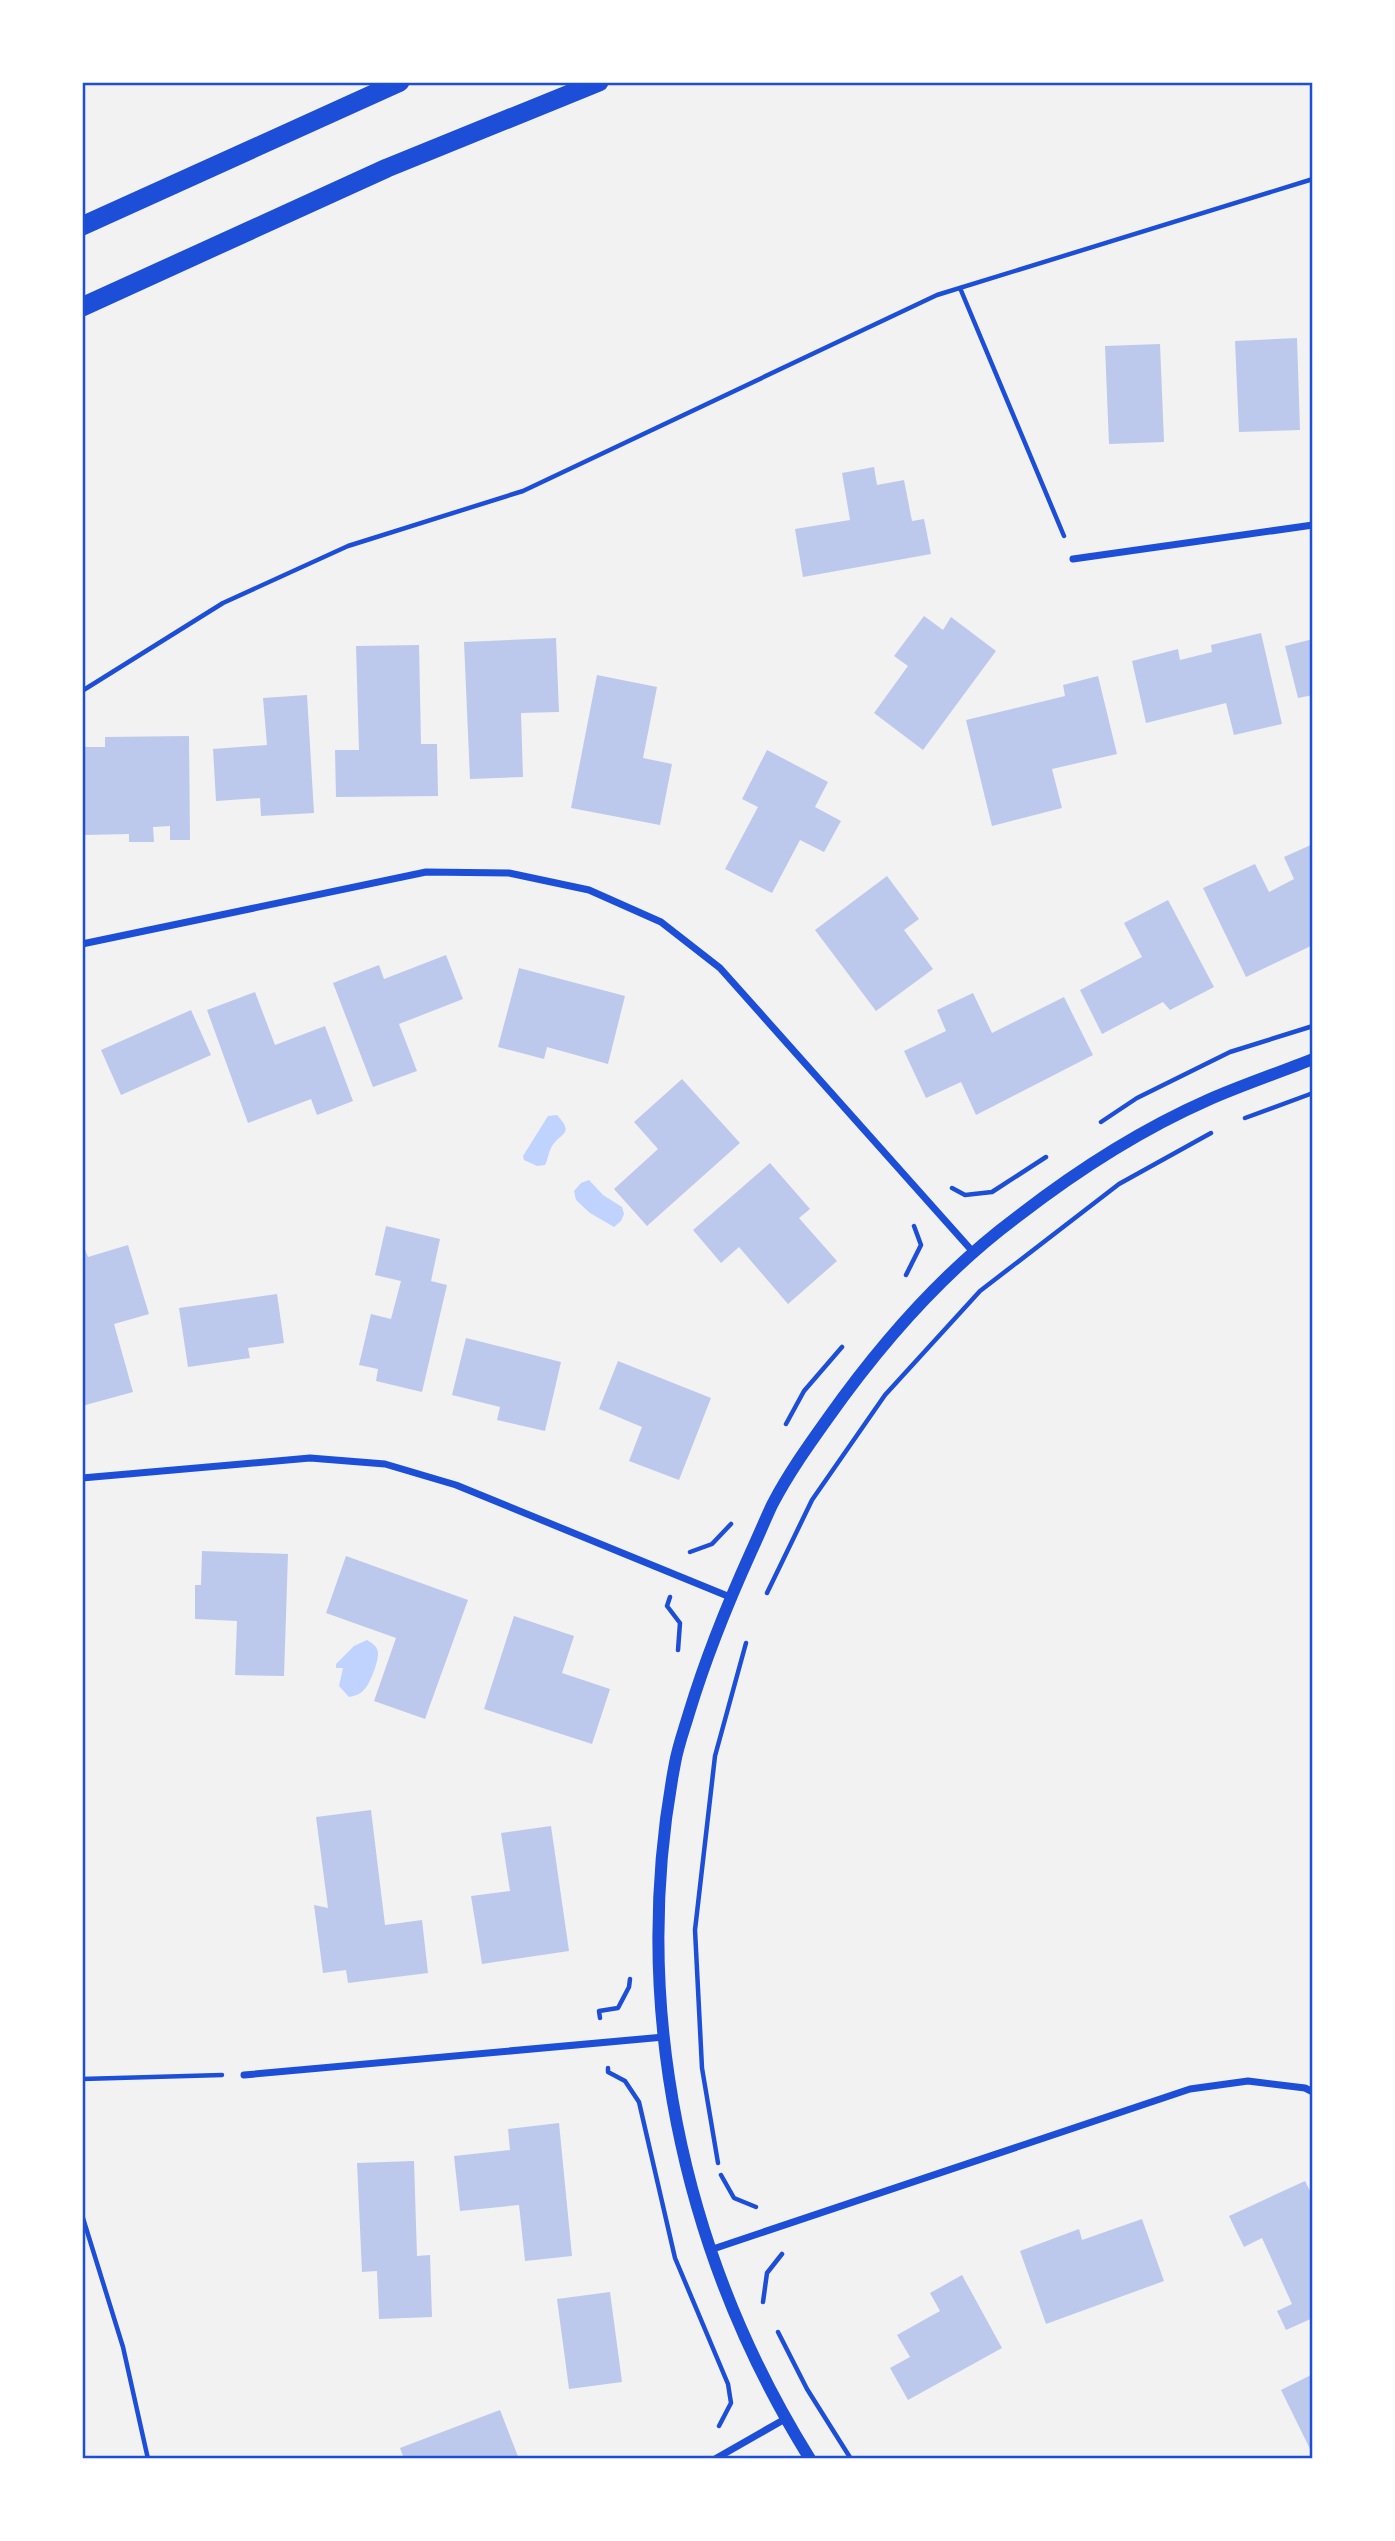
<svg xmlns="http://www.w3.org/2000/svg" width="1395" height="2541" viewBox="0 0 1395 2541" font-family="'DM Sans',sans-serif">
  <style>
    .water { fill: #bfd3fe }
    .building { fill: #bdc9ec }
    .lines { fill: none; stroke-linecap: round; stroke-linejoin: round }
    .path { stroke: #1d4ed8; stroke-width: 4.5 }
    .minor { stroke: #1d4ed8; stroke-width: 7 }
    .tertiary { stroke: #1d4ed8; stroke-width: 12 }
    .trunk { stroke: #1d4ed8; stroke-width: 19 }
    .neatline { fill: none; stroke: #1d4ed8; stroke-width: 2.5 }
  </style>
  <rect width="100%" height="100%" fill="#f2f2f2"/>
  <path class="water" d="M557,1115C576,1136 559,1132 551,1148C548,1154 548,1159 545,1165L537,1166L524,1160L523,1156L548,1116Z
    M589,1180L603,1195L622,1207L624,1214L621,1221L614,1227L590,1213L576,1200L574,1191L581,1183Z
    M367,1640C372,1643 377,1646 378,1652C379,1661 370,1684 364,1690C360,1694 355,1696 349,1697L339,1686L343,1668H336V1664L354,1646Z"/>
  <path class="building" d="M1297,338L1300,430L1239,432L1235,341Z
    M1160,344L1164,442L1109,444L1105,346Z
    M874,467L877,485L904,480L912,521L924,519L931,554L803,577L795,529L850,520L842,473Z
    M924,616L943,630L951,617L996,651L923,750L874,713L908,666L894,656Z
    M1261,633L1282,724L1234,735L1226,703L1146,723L1132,661L1178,649L1180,660L1212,652L1211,645Z
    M556,638L559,712L521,713L523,777L470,779L464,642Z
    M1313,639V695L1298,698L1285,646Z
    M419,645L421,744H437L438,796L336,797L335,750H359L356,646Z
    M597,675L657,687L643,758L672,764L660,825L571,808Z
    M1098,676L1117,754L1052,769L1062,808L992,826L966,720L1065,696L1063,685Z
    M307,695L314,813L261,816L260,798L216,801L213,749L267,745L263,698Z
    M189,736L190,840H170V826L153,827L154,842H129V834L85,835L83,747H105V737Z
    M767,750L828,782L815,807L841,821L824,852L800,840L772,893L725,869L758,807L742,799Z
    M1313,844V945L1246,977L1203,888L1255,864L1269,892L1294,879L1284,857Z
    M887,876L919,919L904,930L933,969L876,1011L815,930Z
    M1168,900L1214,987L1170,1010L1163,1002L1102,1034L1080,990L1142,957L1124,923Z
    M446,955L463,999L399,1024L417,1071L373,1087L333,983L379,965L384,979Z
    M519,968L625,996L608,1064L547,1047L544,1059L498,1047Z
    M255,992L275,1045L325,1026L353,1101L317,1115L311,1099L248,1123L207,1010Z
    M973,993L992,1033L1064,997L1093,1055L976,1115L961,1082L926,1098L904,1051L946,1031L937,1010Z
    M191,1010L211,1055L121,1095L101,1050Z
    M682,1079L740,1143L647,1226L614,1189L658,1149L634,1122Z
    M770,1163L810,1209L799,1218L837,1261L788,1304L739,1247L721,1263L693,1230Z
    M386,1226L440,1239L431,1281L447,1285L422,1392L376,1381L378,1369L359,1365L371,1314L391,1319L401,1281L375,1275Z
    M82,1242L88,1257L128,1245L149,1314L114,1324L133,1392L82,1406Z
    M277,1294L284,1343L248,1348L250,1358L188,1367L179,1308Z
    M466,1338L561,1362L545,1431L497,1420L500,1407L452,1395Z
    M618,1361L711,1398L679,1480L629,1461L642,1427L599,1409Z
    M202,1551L288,1554L284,1676L235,1675L237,1621L195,1619V1585H201Z
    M346,1556L468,1600L425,1719L374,1701L396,1638L326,1613Z
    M514,1616L574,1636L562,1673L610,1689L592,1744L484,1709Z
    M371,1810L385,1925L422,1920L428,1973L348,1983L346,1970L323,1973L314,1905L328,1908L316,1817Z
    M551,1826L569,1951L482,1964L471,1896L510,1891L501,1833Z
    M559,2123L572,2256L525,2261L519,2205L460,2211L454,2156L510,2150L508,2129Z
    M414,2161L417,2256L430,2255L432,2317L379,2319L377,2271L362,2272L357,2163Z
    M1305,2181L1313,2197V2318L1286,2330L1277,2311L1292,2304L1262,2238L1244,2247L1229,2216Z
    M1142,2219L1164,2281L1046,2324L1020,2251L1079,2229L1082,2240Z
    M962,2275L1002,2348L908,2400L890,2368L910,2357L897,2335L940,2311L930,2293Z
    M610,2292L622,2382L569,2389L557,2299Z
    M1313,2374V2448L1310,2449L1281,2390Z
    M500,2410L519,2459H404L400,2448Z"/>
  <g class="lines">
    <path class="path" d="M960,288L1064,536
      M82,691L223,603L348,546L523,491L937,295L1313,179
      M1245,1118L1313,1093
      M1101,1122L1137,1098L1230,1052L1313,1026
      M952,1188L965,1195L992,1192L1046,1157
      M906,1275L921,1245L914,1226
      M786,1424L804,1391L842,1347
      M690,1552L712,1544L731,1524
      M767,1593L812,1500L885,1395L980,1291L1119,1184L1211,1133
      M670,1597L667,1606L680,1623L678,1650
      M600,2018L599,2011L618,2008L629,1987L630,1979
      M608,2068V2072L625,2081L639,2102L675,2258L728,2384L731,2403L719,2426
      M82,2079L222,2075
      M718,2163L702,2068L695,1930L715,1756L746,1643
      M721,2175L734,2198L756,2207
      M82,2215L123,2347L148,2459
      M763,2302L767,2273L782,2254
      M778,2332L807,2389L851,2459"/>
    <path class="minor" d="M1073,559L1313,525
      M82,944L426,872L509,873L589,890L661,922L720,968L974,1253
      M82,1478L310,1458L385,1464L456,1485L730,1597
      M244,2075L664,2037
      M710,2250L1190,2089L1248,2081L1305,2088L1313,2092
      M715,2459L785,2419"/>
    <path class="tertiary" d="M810,2459C681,2252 629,2003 675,1763C678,1746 684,1730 689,1713C706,1657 727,1605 751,1552C758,1537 765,1520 772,1505C788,1474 808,1446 828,1418C881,1343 943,1272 1017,1217C1075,1172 1140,1130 1208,1100C1242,1085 1278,1073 1313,1059"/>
    <path class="trunk" d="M82,226L400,82
      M82,307L387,168L599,82"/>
  </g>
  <rect width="1395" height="2541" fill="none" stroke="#ffffff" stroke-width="168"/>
  <rect x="84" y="84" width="1227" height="2373" class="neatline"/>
</svg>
